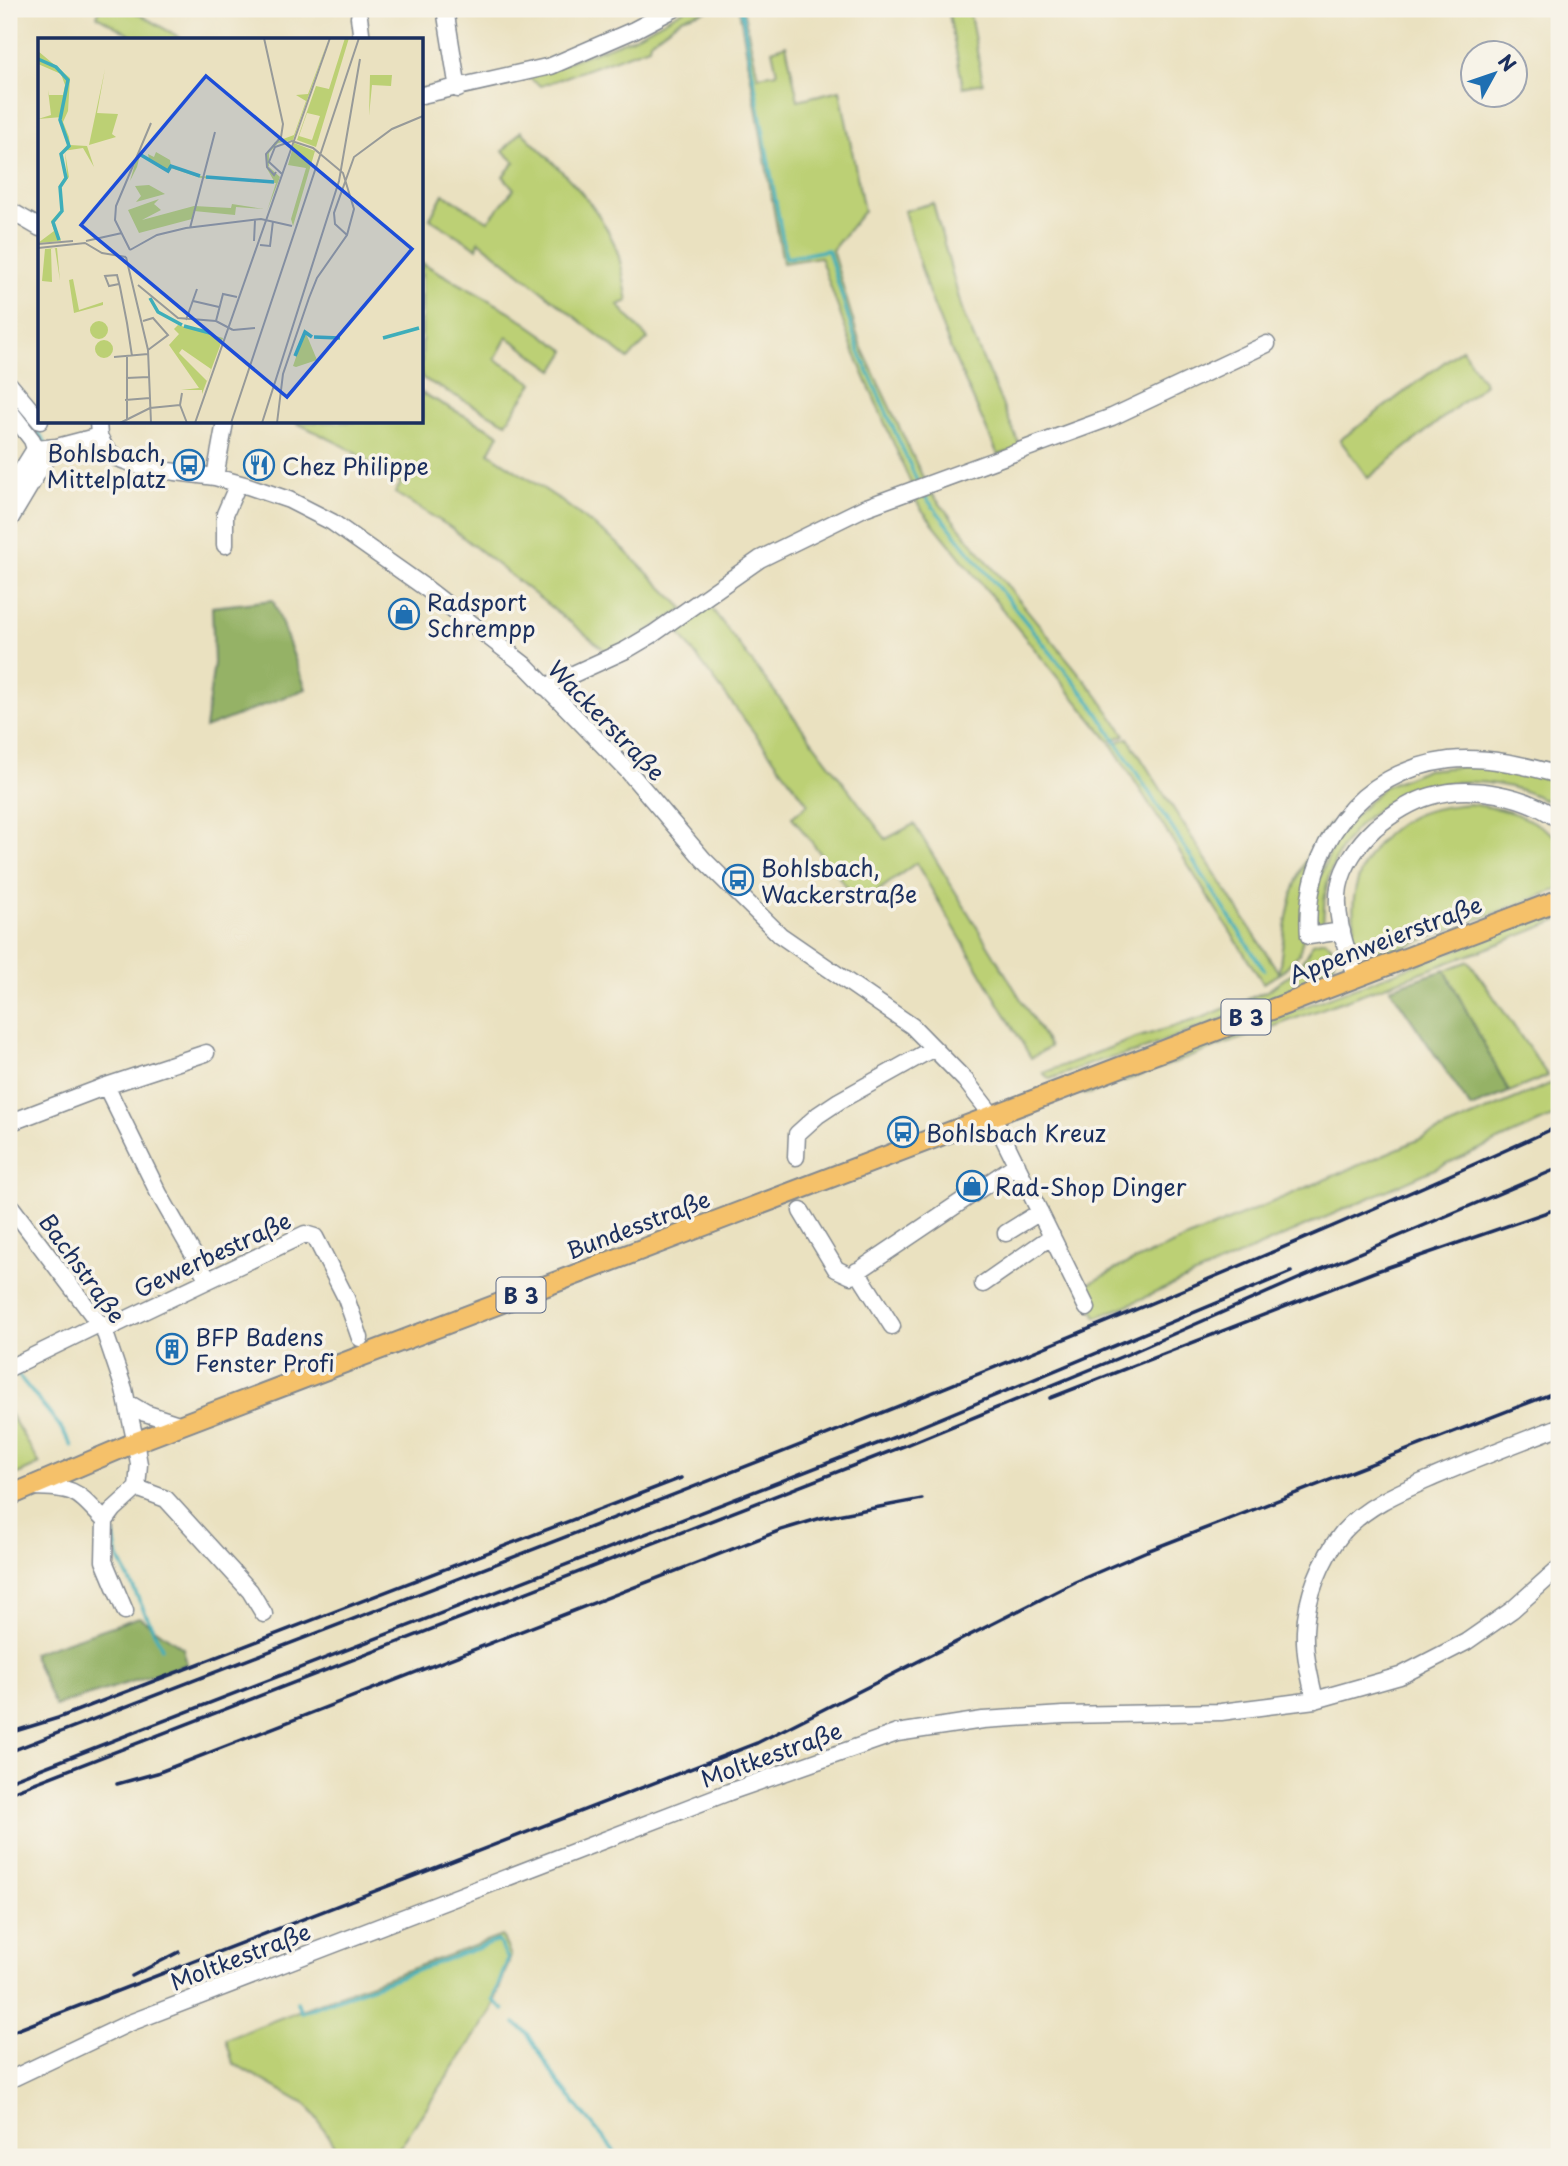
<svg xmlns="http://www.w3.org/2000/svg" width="1568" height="2166" viewBox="0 0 1568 2166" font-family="'Playpen Sans',sans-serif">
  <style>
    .green { fill: #bcd074; stroke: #6c8069; stroke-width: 2 }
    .forest { fill: #95b266; stroke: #587062; stroke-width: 2 }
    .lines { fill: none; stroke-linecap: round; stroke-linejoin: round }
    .stream { stroke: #3eaeba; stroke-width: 3.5 }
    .minor-casing { stroke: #82888f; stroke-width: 19 }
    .major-casing { stroke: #82888f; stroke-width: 23 }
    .minor { stroke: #fff; stroke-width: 16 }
    .major { stroke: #f5c16b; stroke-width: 19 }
    .rail { stroke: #1b2f5e; stroke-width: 3.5 }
    .labels { text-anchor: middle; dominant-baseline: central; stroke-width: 7; stroke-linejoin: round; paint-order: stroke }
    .shield { fill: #f7f3e8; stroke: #5d6a87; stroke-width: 2 }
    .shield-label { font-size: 21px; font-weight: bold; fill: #1b2f5e }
    .poi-label { font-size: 23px; fill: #1b2f5e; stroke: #f7f3e8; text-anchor: start }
    .street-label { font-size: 23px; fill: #1b2f5e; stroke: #f7f3e8 }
    .inset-river { fill: none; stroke: #3eaeba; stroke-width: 3.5 }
    .inset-road { fill: none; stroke: #979a99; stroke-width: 2 }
    .view { fill: #1d4ed8; fill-opacity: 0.15; stroke: #1d4ed8; stroke-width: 3.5 }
    .inset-edge { fill: none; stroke: #1b2f5e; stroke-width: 3.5 }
  </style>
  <rect width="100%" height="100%" fill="#f7f3e8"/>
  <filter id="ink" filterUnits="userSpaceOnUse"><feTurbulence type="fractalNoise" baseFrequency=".0143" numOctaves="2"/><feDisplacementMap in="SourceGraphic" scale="14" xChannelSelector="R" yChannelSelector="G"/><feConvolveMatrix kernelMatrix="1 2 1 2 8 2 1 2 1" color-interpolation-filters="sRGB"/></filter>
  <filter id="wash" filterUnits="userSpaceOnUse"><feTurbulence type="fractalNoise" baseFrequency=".00686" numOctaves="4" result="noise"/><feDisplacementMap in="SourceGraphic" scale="28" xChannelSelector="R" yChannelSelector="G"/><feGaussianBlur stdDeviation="1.57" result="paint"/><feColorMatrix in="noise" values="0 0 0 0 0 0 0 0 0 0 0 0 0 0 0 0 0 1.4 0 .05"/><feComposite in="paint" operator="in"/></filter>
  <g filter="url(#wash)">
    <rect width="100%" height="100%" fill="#eae1c0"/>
    <path class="green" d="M100,9H130L184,40H139L97,16Z
      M685,9H711L682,18L650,41L649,47L541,86L527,77L632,38Z
      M739,9H743L758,76L777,73L772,50L786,45L798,100L840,90L864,211L832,250L860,344L925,482L912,486L853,350L820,257L783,263Z
      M948,9H969L983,83L963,87Z
      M521,131C554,164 595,199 614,243C622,260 624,283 628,301L618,305L648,339L628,359L479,241L477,248L430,219L443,194L488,221L514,189L503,176L515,162L503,151Z
      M933,203L963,313L1021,448L998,455L952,352L928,291L904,211Z
      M422,263L509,311L566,351L554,370L507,337L495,359L533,383L506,423L422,378Z
      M1462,349L1485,384L1368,478L1340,440Z
      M422,393L499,434L489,453L556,497L616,542L684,609L610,654L450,527L395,493L401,483L344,446L295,422H422Z
      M927,488L1097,695L1125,735L1109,741L922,510L912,494Z
      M706,601L886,839L914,824L1050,1047L1031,1058L916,863L860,904L792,817L808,804L673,625Z
      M1128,738L1279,973C1285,918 1292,867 1330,823L1332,826L1299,954L1280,974L1263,983L1111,744Z
      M1489,764L1559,782V808C1486,761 1374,776 1335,861C1324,883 1324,905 1323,929L1316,930L1314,906L1319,880L1338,833L1383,787L1425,770Z
      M1469,804C1509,809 1527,815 1559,839V889L1388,953C1366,952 1362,950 1350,930L1355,927C1347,885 1369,842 1406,820C1424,809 1448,806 1469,804Z
      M1559,911V920L1488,948L1089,1094H1082L1080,1091Z
      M1324,940L1331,945C1334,959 1337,968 1326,979L1136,1052L1099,1061L1050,1079L1043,1073L1136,1038L1204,1017L1267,991L1298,969L1313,943Z
      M1469,961L1548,1076L1509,1092L1445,970Z
      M1559,1080V1114L1123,1307L1096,1317L1081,1288L1122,1266Z
      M9,1412L40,1464L9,1478Z
      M502,1936L511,1956L491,2012L393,2157H343L308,2106L233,2063L226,2039L355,1989Z"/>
    <path class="forest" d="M273,600L306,689L205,728L214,663L212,607Z
      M1445,970L1509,1092L1471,1108L1390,988Z
      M139,1617L183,1648L187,1664L55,1706L32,1653Z"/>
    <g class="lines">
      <path class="stream" d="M741,9L786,258L828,250L858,349L918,483
        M9,397L25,416
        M30,421L45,442L44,444
        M922,493L1092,704L1264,970
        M18,1375L59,1425L72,1446
        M112,1527L117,1554L162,1648
        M297,2002L301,2012L498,1941L508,1959L493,2000L504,2010
        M515,2023L528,2034L557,2081L619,2157"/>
    </g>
  </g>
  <g filter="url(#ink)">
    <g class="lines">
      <g class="minor-casing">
        <path id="minor" d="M445,9L458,89
          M359,17L362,40
          M422,95L551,66L634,30L674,9
          M9,210L40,228
          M9,384L40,421
          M9,410L32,440L35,449
          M98,422L99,436L105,448L117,458L145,468L215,477L248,486L289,500L332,522L427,589L526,666L629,772L703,859L780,935L912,1026L965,1080L992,1115L1087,1308
          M35,449L57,447L99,436
          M215,477L225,422
          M9,491L35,449
          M9,521L46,459L57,447
          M225,545V514L238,484
          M545,687L626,650L653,634L760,559L864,508L1112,417L1267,344
          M1342,931L1309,936C1302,848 1359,771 1449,760C1486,756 1524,765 1559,775
          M1355,976C1346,947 1334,917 1339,887C1343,865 1359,843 1375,828C1392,814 1410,802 1431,796C1471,784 1526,795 1559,820
          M106,1086L159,1194L208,1280
          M9,1123L106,1086L206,1053
          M796,1157L797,1134L818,1115L839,1101L932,1049
          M9,1204L104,1330L124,1389L134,1435L139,1464L137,1488
          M801,1211L836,1269L851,1276L1017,1164
          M1006,1233L1040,1212
          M857,1271L892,1326
          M983,1284L1052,1236
          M104,1330L305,1234L315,1237L346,1298L360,1338
          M9,1368L101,1323
          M128,1403L145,1413L182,1425
          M33,1487C77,1488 75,1490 105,1521
          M137,1488L166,1499L250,1591L264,1614
          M125,1611L104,1561L105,1521L114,1509L137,1488
          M1315,1700C1310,1678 1304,1654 1305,1631C1306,1597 1321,1559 1343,1532C1367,1505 1402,1491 1434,1477C1476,1459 1517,1443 1559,1427
          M9,2080L127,2024L729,1792L897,1733L983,1720L1063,1715L1221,1712L1315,1700L1400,1676L1466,1642L1512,1610L1559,1568"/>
      </g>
      <g class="major-casing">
        <path id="major" d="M9,1496L136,1442L1559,900"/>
      </g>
      <use href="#minor" class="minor"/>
      <use href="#major" class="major"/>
      <path class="rail" d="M1050,1398L1374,1272L1559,1208
        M9,1733L58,1718L681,1478
        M9,1752C528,1550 1052,1357 1559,1126
        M9,1781L905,1433L1291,1272
        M117,1784L157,1773L781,1530L821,1518L922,1499
        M9,1793L909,1444L1128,1354L1298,1279L1559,1168
        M132,1976L179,1952
        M9,2033L757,1743L1075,1582L1147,1551L1559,1391"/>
    </g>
  </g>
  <defs>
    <g id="bus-ring" transform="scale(1.575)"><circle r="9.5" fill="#f7f3e8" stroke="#1f6fb2" stroke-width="1.5"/><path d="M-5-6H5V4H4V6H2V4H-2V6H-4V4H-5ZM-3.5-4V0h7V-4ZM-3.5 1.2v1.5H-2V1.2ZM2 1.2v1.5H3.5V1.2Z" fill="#1f6fb2"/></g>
    <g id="restaurant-ring" transform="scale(1.575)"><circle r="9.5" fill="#f7f3e8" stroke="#1f6fb2" stroke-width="1.5"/><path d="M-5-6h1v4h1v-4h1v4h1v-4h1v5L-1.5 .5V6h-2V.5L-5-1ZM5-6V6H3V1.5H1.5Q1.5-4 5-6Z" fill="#1f6fb2"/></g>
    <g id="shop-ring" transform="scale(1.575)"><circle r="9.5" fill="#f7f3e8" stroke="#1f6fb2" stroke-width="1.5"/><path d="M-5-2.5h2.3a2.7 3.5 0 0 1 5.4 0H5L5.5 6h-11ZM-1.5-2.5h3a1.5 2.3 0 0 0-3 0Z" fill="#1f6fb2"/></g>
    <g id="building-ring" transform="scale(1.575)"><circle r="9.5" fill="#f7f3e8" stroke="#1f6fb2" stroke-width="1.5"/><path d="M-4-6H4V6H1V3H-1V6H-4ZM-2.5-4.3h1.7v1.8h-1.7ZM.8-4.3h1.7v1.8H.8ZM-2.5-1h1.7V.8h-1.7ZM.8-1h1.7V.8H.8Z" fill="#1f6fb2"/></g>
  </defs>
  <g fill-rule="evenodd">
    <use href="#bus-ring" x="189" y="465"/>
    <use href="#restaurant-ring" x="259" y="465"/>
    <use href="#shop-ring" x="404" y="614"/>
    <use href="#bus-ring" x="738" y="880"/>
    <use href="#bus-ring" x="903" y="1132"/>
    <use href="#shop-ring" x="972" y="1186"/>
    <use href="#building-ring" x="172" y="1349"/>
  </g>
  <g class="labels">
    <g class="shield">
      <rect x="1221.5" y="999.5" width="49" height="35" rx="5"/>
      <rect x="496.5" y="1277.5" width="49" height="35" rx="5"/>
    </g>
    <g class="shield-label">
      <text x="1246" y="1017">B 3</text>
      <text x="521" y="1295">B 3</text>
    </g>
    <g class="poi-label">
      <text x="166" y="452" text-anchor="end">Bohlsbach,<tspan x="166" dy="26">Mittelplatz</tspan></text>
      <text x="282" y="465">Chez Philippe</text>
      <text x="427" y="601">Radsport<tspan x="427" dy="26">Schrempp</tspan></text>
      <text x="761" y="867">Bohlsbach,<tspan x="761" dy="26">Wackerstraße</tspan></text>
      <text x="926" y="1132">Bohlsbach Kreuz</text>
      <text x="995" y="1186">Rad-Shop Dinger</text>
      <text x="195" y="1336">BFP Badens<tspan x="195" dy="26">Fenster Profi</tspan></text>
    </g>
    <g class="street-label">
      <text transform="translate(607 720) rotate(46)">Wackerstraße</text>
      <text transform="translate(1385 939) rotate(-21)">Appenweierstraße</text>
      <text transform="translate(638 1224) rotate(-21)">Bundesstraße</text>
      <text transform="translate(212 1254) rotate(-25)">Gewerbestraße</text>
      <text transform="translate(83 1268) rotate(54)">Bachstraße</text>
      <text transform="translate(771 1754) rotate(-20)">Moltkestraße</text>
      <text transform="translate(240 1956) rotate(-21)">Moltkestraße</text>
    </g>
  </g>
  <g transform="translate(38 38)">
    <rect width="385" height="385" fill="#eae1c0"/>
    <path d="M291,0L255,102L240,105L231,115V129L242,139L229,173L238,145L163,140L133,130L130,133L102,117L99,129L92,143L100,115L111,121L110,116L116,119L118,114L132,122L133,128L163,138L236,143L228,129L234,135L229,126V116L237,104L256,97L268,63L258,57L270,56ZM307,0H311L278,109L259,102L278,48L291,51ZM269,75L282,78L274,102L261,98ZM0,13L32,40L30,73L25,84L31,99L32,107L49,108L56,129L45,110L25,113L31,104L24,86V79L0,81L13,77L10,52L11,57H25L27,47L23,36L0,26ZM67,31L59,75L80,76L74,96L78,99L51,107ZM332,37H354L353,48L334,47L331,78ZM256,105L277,113L255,188L253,181L268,130L250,127ZM27,114L31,139L23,149L25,173L15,184L23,203L0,205L16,193L13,183L23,172L21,148L29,137ZM111,147L127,156L98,164L103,158L97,148ZM121,161L116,166L123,172L104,182L156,168L193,170L194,166L226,171L198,169L197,177L156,173L154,181L101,195L90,172ZM17,210L13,211L14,244L4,243L7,211L19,210L22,243ZM35,241L41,272L65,264V267L36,275L31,242ZM52 292a9 9 0 1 1 18 0a9 9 0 1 1-18 0ZM140,287L185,300L164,356V352H143L161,350L131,307L141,296L136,291ZM144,311L173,331L169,343L141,315ZM267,293L279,322L258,329L255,328ZM57 311a9 9 0 1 1 18 0a9 9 0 1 1-18 0Z" fill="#bcd074" fill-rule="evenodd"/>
    <path class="inset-river" d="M0,21L18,29L30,42L22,82L31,108L23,116L28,140L22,149L24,173L15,184L21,202M103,117L130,133L133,128L162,138M168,139L236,144M112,260L120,274L144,287M146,288L172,295M276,299L302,300M345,300L381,290M257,318L267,294L274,299"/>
    <path class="inset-road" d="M226,0L245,86L243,99L228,116L229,129L236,137L238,134M152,190L177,94M309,197L297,186L296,175L316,119L354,91L385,78M48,203L84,195M216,203L217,182M0,206L35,203M222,207L232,208L235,183M0,210L47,205L64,215L88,219M92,212L119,197L148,190L223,181L254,188M92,212L77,182L78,168L113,85M88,219L110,312L113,385M81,246L71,248L67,238L79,237L82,249L89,285L94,318M100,247L140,280L178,283L195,292M155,263L181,269M148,282L159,251M105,283L115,280L130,297L110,312M178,283L185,256L199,259M195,292L217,290M89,318V381M76,319L110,316M88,340L111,339M144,355L142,367L149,385M87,362L112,360M82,385L112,370L142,367M157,385L292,0M193,385L321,0M224,385L301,143L322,21M239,385L245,336L271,260L279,240L309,197L316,171L305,135L275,110L254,103L237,109L231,124L244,136"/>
    <path class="view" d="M168,38L374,211L249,359L43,187Z"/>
    <rect width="385" height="385" class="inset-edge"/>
  </g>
  <rect width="1568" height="2166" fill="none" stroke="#f7f3e8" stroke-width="35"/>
  <g transform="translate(1494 74) rotate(50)"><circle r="33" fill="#f7f3e8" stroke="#9fa5b1" stroke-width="2"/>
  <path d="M0-5L12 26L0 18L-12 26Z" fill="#1f6fb2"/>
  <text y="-10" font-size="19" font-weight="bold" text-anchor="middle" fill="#1b2f5e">N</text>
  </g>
</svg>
